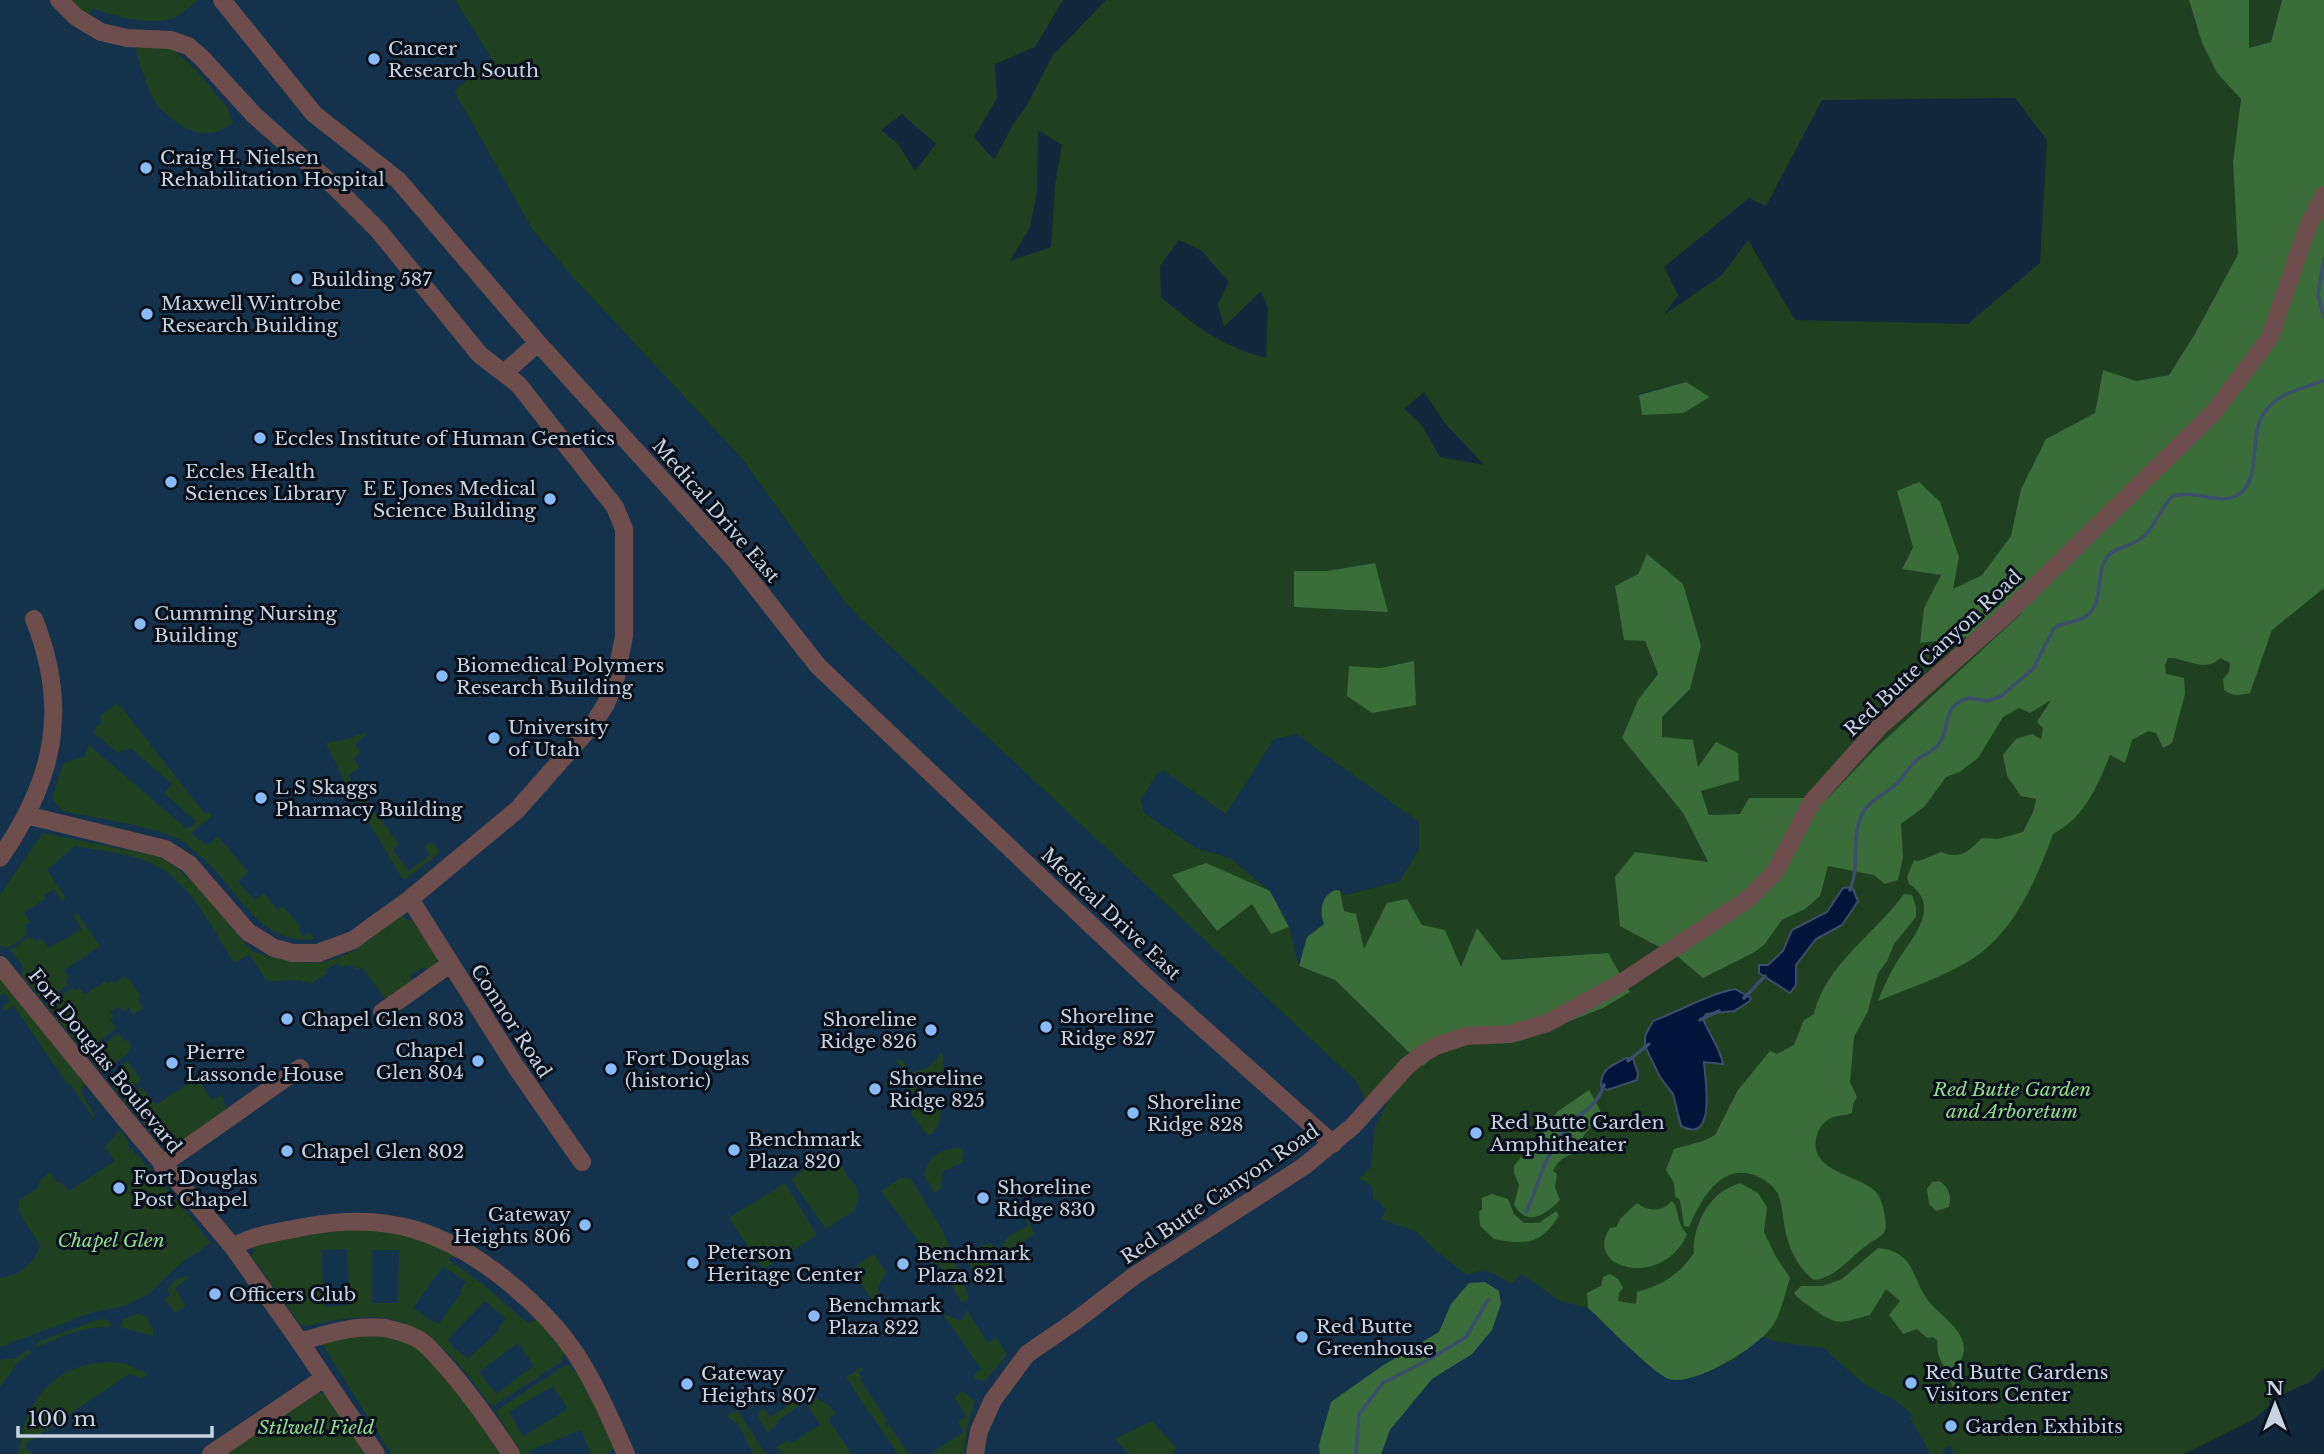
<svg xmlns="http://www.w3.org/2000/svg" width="2324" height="1454" viewBox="0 0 2324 1454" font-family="'Libre Baskerville',serif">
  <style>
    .built { fill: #15324d }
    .green { fill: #204120; fill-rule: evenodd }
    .forest { fill: #3a6d39 }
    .water { fill: #001539; stroke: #3b4e6c; stroke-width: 2 }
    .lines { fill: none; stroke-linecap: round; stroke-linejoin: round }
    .stream { stroke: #3b4e6c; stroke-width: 3.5 }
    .minor { stroke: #6e4e4c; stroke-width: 18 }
    .poi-dot { fill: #88bafc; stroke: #07101a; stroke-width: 2.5 }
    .labels { text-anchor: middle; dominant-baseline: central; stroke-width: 6; stroke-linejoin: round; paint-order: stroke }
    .poi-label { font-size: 19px; fill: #c6d4e2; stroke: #07101a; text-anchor: start }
    .street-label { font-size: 19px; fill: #c6d4e2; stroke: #07101a }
    .park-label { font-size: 19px; font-style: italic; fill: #92db90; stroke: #07101a }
  </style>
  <rect width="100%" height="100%" fill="#11283d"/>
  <path class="built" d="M0,0H455L492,59L454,91L532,229L571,275L744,461L845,602L1357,1082L1364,1098L1582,989L2188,1355L2185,1454H0Z
    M1296,734L1420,821L1419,849L1400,881L1346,895L1340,891L1322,918L1325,924L1307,937L1299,966L1289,927L1270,891L1230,858L1198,849L1144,813L1141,800L1157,774L1162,770L1226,814L1274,739Z"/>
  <path class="green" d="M69,0H198C190,6 180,17 170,19C147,25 115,17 93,8L88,16Z
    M455,0H1063L1035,47L995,64L997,98L974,137L994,160L1014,123L1027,105L1053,55L1106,0H2189L2202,43L2217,73L2241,99L2233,162L2238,254L2196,332L2169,375L2136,381L2103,370L2095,413L2046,439L2021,489L2011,536L1982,575L1952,590L1959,557L1913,547L1902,568L1942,575L1924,608L1920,643L2324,216V1367L2310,1382L2269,1400V1406L2254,1419L2184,1454H1955L1950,1446L1942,1451L1943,1454H1931L1910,1418L1913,1416C1902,1405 1895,1399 1882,1394C1865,1386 1837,1361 1824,1348L1777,1342L1762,1336L1735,1359L1704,1373L1682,1380H1672L1654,1370L1588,1308L1560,1301L1522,1274L1511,1284C1496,1274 1485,1266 1467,1275L1435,1250L1417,1232L1381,1219L1386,1210L1378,1200L1373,1199C1374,1187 1370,1182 1359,1179L1371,1167L1375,1127L1393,1092L1364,1098L1357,1082L860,618L845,602L744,461L571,275L532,229L454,91L492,59ZM2015,98L2047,140L2040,263L1968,324L1795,320L1748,240L1722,275L1664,315L1678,295L1664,267L1749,198L1766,206L1822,100ZM902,114L936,144L915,171L898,144L881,130ZM1038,130L1062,145L1055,186L1051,247L1010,261L1030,227L1037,191ZM1179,240L1201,250L1229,282L1218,304L1224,327L1261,291L1268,308L1266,358C1219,345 1198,328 1161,297L1160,266ZM1686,382L1642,415L1639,394ZM1424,392L1444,422L1484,465L1440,457L1421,424L1404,409ZM1648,554L1690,689L1662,717V737L1698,768L1701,791L1709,815L1740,814L1678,957L1708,863L1683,813L1622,738L1638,700L1658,674L1645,641L1624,639L1615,586L1638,574ZM1374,563L1294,607L1295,571H1327ZM1414,661L1372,713L1349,666L1380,668ZM1296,734L1419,822V849L1400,881L1346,895L1340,891L1344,911L1356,915L1364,950L1461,968L1477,929L1502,960L1608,953L1603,1008L1520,1041L1468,1043L1439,1052L1423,1066L1335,980L1299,966L1289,927L1271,934L1252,903L1216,931L1173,875L1206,864L1270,891L1230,858L1198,849L1144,813L1141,800L1157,774L1162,770L1226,814L1274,739Z
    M2249,0H2282L2271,42L2249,48Z
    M138,46L171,47L197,71L228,108L230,118L234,121C214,140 191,135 171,118C164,112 157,107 153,98C146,84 141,67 136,51Z
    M118,703L205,814L208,812L212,816L191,833L207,846L218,836L248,872L238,882L255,900L264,893L278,910L283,906L300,927L298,930L304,937L309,932L314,939C261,946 239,892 206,861C199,855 190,846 182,841C157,826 93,818 62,811L53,800V796L63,763L85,757L89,745L187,829L197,822L164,793L172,784L131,748L118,753L94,733L96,727L103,722L99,717Z
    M365,732L366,735L355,744L361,752L354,759L360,767L348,776L399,844L393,850L409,871L430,855L425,848L427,844L433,843L440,852L406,879L402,878L343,779L326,743L348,739Z
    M43,833L157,856C194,873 223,920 252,951C323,975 345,962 399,916L403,915L407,921L411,919L437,956V962L428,972L423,967L410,976L414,982L387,1001L362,967L356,970L354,967L345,965L342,968L337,963L326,970L328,973L310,984L307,981L303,983L300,980L267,981L249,954L237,962L233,961C212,928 191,883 155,865C132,853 101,851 75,846L47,870L66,898L62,901L54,889L44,895L46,898L24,913L30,922L25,925L27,935L8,948L0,946V895Z
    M77,913L100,946L64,970L69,978L66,981L69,985L43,1001L21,975L23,966L10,950L29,937L31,940L34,938L37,942L42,939L49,948L82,929L74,916Z
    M0,977L87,1083L81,1089V1093L95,1116L85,1123L92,1116L70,1084L68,1085L14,1006L4,1011L3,1006L10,1001L5,993L0,996Z
    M123,977L128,978L141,996L137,998L143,1008L133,1015L129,1008L123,1011L119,1007L110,1012L114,1018L110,1020L116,1028L85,1053L45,1004L73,988L75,990L80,988L85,994L105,981L107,984L111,981L115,983Z
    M119,1033L125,1041L128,1040L131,1047L127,1054L102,1074L88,1056Z
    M942,1053C945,1066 945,1082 930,1086L916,1079L922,1081L926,1076L920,1071L914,1078L896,1062L898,1059L902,1060L911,1073L927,1068Z
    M128,1061L141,1080L121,1097L107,1079Z
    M898,1072L939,1103C943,1115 939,1126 931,1135H928L910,1113L921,1099L894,1077L886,1086L884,1085Z
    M194,1080L197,1084L200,1082L212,1100L222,1095L226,1109L168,1152L123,1100L141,1087L156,1105Z
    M120,1130L129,1142L128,1146L158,1177L211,1243L182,1262L149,1294L124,1306L93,1312L0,1347V1278C18,1276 35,1263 40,1246C34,1231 16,1217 19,1200L38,1188L39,1181L50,1172L57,1182L63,1184L69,1191L115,1161L105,1147Z
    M961,1148L964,1155L962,1157L963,1162L943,1171L942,1187L935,1193L924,1175C928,1155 942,1148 961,1148Z
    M824,1160L840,1162L848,1178L856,1185L859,1197L855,1210L826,1229L791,1179L815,1162Z
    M901,1178L911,1179L942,1229L969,1298L962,1303L939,1264L933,1265C927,1256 920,1254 919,1242L881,1191Z
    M785,1183L817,1235L763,1269L729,1218Z
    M1018,1202L1035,1234L1005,1253L1003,1245L1007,1237L1028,1226Z
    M349,1227L401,1231L458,1254L449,1258L450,1261L481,1283L529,1324L531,1321L540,1320L565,1350L561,1362L492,1407C461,1365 427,1317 370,1317C348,1317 326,1322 305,1326L299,1323L252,1257L254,1246L312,1232ZM347,1249L350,1305L324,1307L321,1250ZM372,1250H399L398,1303H372ZM443,1266L466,1282L460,1291L461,1293L438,1325L413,1308ZM485,1301L506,1319L498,1328L499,1330L468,1359L453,1347L448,1339ZM518,1343L534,1366L496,1394L479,1372Z
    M990,1243L994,1247H998L1001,1257L980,1271L977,1269L972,1272L965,1252Z
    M874,1254L886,1272L878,1287L879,1300L874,1303L855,1275L860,1271L856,1266Z
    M186,1276L190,1277L175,1288L186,1306L175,1313L165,1300L170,1295L167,1290L175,1280Z
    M966,1309L988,1343L996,1338L1007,1355L985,1381L974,1379V1374L981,1369L943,1314L959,1320L964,1319Z
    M137,1314L148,1317L149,1324L153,1327V1336L120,1327L123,1319Z
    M106,1319L111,1323V1327C83,1326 60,1337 35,1348L38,1342L97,1320Z
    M389,1335L418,1346L460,1392L500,1454H391L321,1342L340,1336Z
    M27,1350L32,1352L18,1362L0,1387V1360L17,1358Z
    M111,1362L126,1364L146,1373V1376L141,1378L129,1374L27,1443L25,1449L31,1451L32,1454H18C21,1445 21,1432 25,1422C41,1382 68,1363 111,1362Z
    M567,1364L585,1381L616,1449L609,1451V1454H591L581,1430L529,1451L530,1454H521L496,1411ZM553,1386L568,1409L523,1436L509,1412Z
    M862,1367L864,1369L858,1372L862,1377L860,1379L888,1422L885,1425L887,1427L889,1425L909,1454H898L871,1414L874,1412L870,1414L846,1377Z
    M794,1391C808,1396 828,1400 835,1413L829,1420L852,1454H782L777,1447L787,1441L792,1443L820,1425L805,1402L777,1421L776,1426L767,1432L758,1417L759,1411L764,1409L770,1417L788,1406L782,1396Z
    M962,1391L975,1401L967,1427L964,1454H930L964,1432L958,1422L966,1416L955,1398Z
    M315,1393H321L328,1396L369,1454H225Z
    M737,1410L766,1454H753L738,1424L726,1416Z
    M1152,1421L1177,1448L1171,1454H1129L1115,1439Z"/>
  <path class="forest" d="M2189,0H2249V48L2271,42L2282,0H2324V588L2272,630L2250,693C2240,695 2233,697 2224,690L2223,679L2229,672L2230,663L2220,658C2205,674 2185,657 2168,658L2165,665L2166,674L2184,678L2185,694L2172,743L2163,748L2156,733L2148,731L2132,740L2125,763L2110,755C2097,787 2084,818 2053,834C2036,880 2015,931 1972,959C1944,977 1909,988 1878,1001C1883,988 1888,977 1895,965C1909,941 1944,907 1909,884L1907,877L1914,860L1919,861L1941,852C1960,860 1969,851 1982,838L1998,839L2023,832L2034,810L2036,799L2021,796L2007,776L2003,755L2016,739L2032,734L2041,739L2043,728L2037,722L2051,700L2030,713L2019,708L2003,717L1978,758L1960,772L1946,777L1925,806L1901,824L1903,857L1898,880L1885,884L1874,875L1828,866L1820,896L1805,909L1782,920L1764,945L1753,953L1703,978L1678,957L1620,926L1615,877L1635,852L1708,862L1683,813L1622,738L1638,700L1658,674L1645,641L1624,640L1615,586L1638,574L1647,554L1683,584L1701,646L1690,689L1662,717V737L1693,740L1698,767L1716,742L1738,753L1739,780L1701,791L1709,815L1740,814L1749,798H1828L1873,751L2022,613L1974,636L1920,643L1924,608L1941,575L1902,569L1913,547L1897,491L1919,482L1940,502L1959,557L1953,589L1982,575L2011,536L2021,489L2046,439L2095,413L2103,370L2136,381L2169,375L2196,332L2238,254L2233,162L2241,99L2217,73L2202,43Z
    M1686,382L1710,397L1683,413L1642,415L1639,395Z
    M1375,563L1388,612L1294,607V571H1327Z
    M1414,661L1416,705L1372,713L1347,696L1349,666L1380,668Z
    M1206,863L1270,891L1289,927L1271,934L1252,904L1217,931L1172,875Z
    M1336,890L1340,891L1344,911L1356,914L1364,949L1387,903L1407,899L1422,925L1445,930L1461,967L1477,928L1502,960L1608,953L1630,992L1603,1008L1520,1041L1468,1043L1439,1052L1423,1066L1335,980L1299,966L1307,937L1324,924C1319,911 1321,895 1336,890Z
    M1904,894L1912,895L1916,907V917L1894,944L1887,961L1878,973L1868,1011L1854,1037L1850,1082L1857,1097L1853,1104L1852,1113C1845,1116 1837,1115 1831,1118C1822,1123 1818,1129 1816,1139C1810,1173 1861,1175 1876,1192C1881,1198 1883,1206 1884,1212C1889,1236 1884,1233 1867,1245C1849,1258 1837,1277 1814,1280C1796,1267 1787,1244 1784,1223C1782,1213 1782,1200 1776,1191C1772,1184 1762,1178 1754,1175C1720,1163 1700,1201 1689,1227L1684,1226L1680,1200L1675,1196L1674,1183L1666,1170L1674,1149L1703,1141L1715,1135L1738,1090L1770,1051L1777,1054L1794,1045L1804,1020L1814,1014C1825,965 1876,933 1904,894Z
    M1589,1090L1600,1110L1601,1116L1584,1135L1578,1153C1566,1155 1558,1160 1553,1171L1557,1174L1555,1187L1560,1200C1546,1214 1528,1228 1514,1205L1519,1185L1514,1173V1166L1557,1112Z
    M1939,1181C1949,1187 1952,1196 1949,1207L1936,1211L1929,1204L1927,1189L1932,1182Z
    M1740,1183L1758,1193L1767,1207L1764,1232L1776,1257L1790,1278C1785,1293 1781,1315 1771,1328C1756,1348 1693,1387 1669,1379C1651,1372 1605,1323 1588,1308L1587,1293L1601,1286L1603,1277L1610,1274L1618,1279L1623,1288L1619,1293L1618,1301L1636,1304L1637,1292C1662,1285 1679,1275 1694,1253C1692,1232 1705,1201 1725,1190C1729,1187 1735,1185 1740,1183Z
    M1492,1194L1508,1199L1514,1214L1524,1223H1539L1556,1211L1559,1215C1542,1244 1527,1245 1494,1239L1480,1226L1479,1211L1482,1210V1198Z
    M1672,1201C1680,1208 1675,1222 1687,1234C1663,1290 1582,1269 1610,1228L1616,1227L1621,1218L1637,1203C1648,1212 1662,1212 1672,1201Z
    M1878,1248C1916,1251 1911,1280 1930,1303C1942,1317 1965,1330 1964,1351C1963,1356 1960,1362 1959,1367C1958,1375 1957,1380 1953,1387L1938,1354L1937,1340L1933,1337L1927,1338L1917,1329L1903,1334L1889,1315L1900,1301L1886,1289L1870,1315C1840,1323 1838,1327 1812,1308C1805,1303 1799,1300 1794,1293L1801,1286H1823L1842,1279Z
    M1485,1282L1499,1291L1501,1304L1492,1330L1472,1354L1432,1379L1390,1430L1381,1454H1320L1319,1445L1331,1402L1382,1366L1439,1332L1451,1304L1469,1283Z"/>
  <path class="water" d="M1852,887L1858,901L1842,925L1816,939L1796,965V985L1790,993L1759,973V965H1768L1783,951L1792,930L1827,912L1843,888Z
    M1735,989L1751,998L1750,1001L1734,1011L1706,1014L1703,1019C1709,1034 1720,1048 1723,1064L1704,1062C1705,1079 1717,1145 1681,1126L1673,1094L1660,1077L1645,1046V1036L1653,1021C1680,1011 1706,995 1735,989Z
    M1626,1058L1633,1059L1638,1073L1637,1080L1607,1090L1601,1086C1601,1067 1613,1066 1626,1058Z"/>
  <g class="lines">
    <path class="stream" d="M2324,258L2318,295L2324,318
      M1850,890C1860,867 1851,840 1861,816C1869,799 1884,796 1896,784C1904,777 1909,766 1917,760C1924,754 1934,751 1939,744C1952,726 1940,706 1969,698L1987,701L2001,696L2033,669L2054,628C2065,621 2080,623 2089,614C2104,599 2095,574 2107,557C2114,547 2130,547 2140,539C2155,529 2159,509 2173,496C2194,489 2216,505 2236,496C2263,483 2248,434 2264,413C2278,392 2303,389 2324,380
      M1744,998L1765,976
      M1700,1020L1719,1011
      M1628,1061L1649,1044
      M1526,1212C1534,1197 1538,1180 1545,1164C1552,1147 1561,1144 1565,1124C1582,1114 1598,1105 1604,1085
      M1356,1454L1359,1414L1383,1383L1430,1359L1466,1337L1488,1300"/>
    <path class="minor" d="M222,0L314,114L398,180L538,343L734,559L818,666L1148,979L1333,1144
      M504,373L538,343
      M26,815L165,849L189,864L248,932L274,948L293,953H318L353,940L410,899L517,810L594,723L606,704L616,677L624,636V529L615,507L518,384L480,355L378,230L335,187L254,115L201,57L188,46L171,40L127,38L101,32L76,17L59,0
      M0,858C54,780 70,709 34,619
      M410,899L516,1067L582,1162
      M0,965L126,1120L233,1247L300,1342L376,1454
      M382,1012L449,965
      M162,1165L300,1068
      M233,1247C250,1235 289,1230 309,1226C388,1212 445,1231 507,1281C533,1302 557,1326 576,1354C596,1385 611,1420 626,1454
      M300,1342C328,1333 356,1325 385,1328C394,1330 407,1333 416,1338C427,1343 435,1355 443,1363C469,1392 490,1422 511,1454
      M211,1454L324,1378
      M975,1454L979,1431L993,1400L1027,1354L1074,1322L1134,1276L1303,1167L1353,1126L1407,1066L1422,1054L1436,1046L1466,1036L1510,1034L1547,1023L1621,983L1748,899L1775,872L1811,803L1879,727L2006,615L2215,411L2270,337L2308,226L2324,195"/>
  </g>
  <g class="poi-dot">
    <circle cx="374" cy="59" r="7"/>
    <circle cx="146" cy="168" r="7"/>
    <circle cx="297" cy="279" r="7"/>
    <circle cx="147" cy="314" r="7"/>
    <circle cx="260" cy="438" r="7"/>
    <circle cx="171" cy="482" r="7"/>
    <circle cx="550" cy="499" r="7"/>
    <circle cx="140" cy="624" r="7"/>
    <circle cx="442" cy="676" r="7"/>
    <circle cx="494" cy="738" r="7"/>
    <circle cx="261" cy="798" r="7"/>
    <circle cx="287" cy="1019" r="7"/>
    <circle cx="1046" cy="1027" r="7"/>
    <circle cx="931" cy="1030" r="7"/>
    <circle cx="478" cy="1061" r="7"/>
    <circle cx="172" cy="1063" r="7"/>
    <circle cx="611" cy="1069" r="7"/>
    <circle cx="875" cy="1089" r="7"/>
    <circle cx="1133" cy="1113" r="7"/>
    <circle cx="1476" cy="1133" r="7"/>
    <circle cx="734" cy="1150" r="7"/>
    <circle cx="287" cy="1151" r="7"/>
    <circle cx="119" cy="1188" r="7"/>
    <circle cx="983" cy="1198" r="7"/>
    <circle cx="585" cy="1225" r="7"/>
    <circle cx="693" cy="1263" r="7"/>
    <circle cx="903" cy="1264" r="7"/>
    <circle cx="215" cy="1294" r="7"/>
    <circle cx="814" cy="1316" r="7"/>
    <circle cx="1302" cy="1337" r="7"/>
    <circle cx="1911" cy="1383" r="7"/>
    <circle cx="687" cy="1384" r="7"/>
    <circle cx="1951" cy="1426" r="7"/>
  </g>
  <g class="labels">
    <g class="poi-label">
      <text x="388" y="48">Cancer<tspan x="388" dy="22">Research South</tspan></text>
      <text x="160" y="157">Craig H. Nielsen<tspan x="160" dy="22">Rehabilitation Hospital</tspan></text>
      <text x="311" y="279">Building 587</text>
      <text x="161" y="303">Maxwell Wintrobe<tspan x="161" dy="22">Research Building</tspan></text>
      <text x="274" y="438">Eccles Institute of Human Genetics</text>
      <text x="185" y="471">Eccles Health<tspan x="185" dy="22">Sciences Library</tspan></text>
      <text x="536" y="488" text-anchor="end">E E Jones Medical<tspan x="536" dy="22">Science Building</tspan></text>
      <text x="154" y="613">Cumming Nursing<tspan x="154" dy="22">Building</tspan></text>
      <text x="456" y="665">Biomedical Polymers<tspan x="456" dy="22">Research Building</tspan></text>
      <text x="508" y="727">University<tspan x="508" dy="22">of Utah</tspan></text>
      <text x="275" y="787">L S Skaggs<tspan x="275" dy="22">Pharmacy Building</tspan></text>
      <text x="1060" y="1016">Shoreline<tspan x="1060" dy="22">Ridge 827</tspan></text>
      <text x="301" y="1019">Chapel Glen 803</text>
      <text x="917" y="1019" text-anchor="end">Shoreline<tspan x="917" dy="22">Ridge 826</tspan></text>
      <text x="464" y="1050" text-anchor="end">Chapel<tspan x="464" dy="22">Glen 804</tspan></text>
      <text x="186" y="1052">Pierre<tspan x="186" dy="22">Lassonde House</tspan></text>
      <text x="625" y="1058">Fort Douglas<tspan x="625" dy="22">(historic)</tspan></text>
      <text x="889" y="1078">Shoreline<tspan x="889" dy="22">Ridge 825</tspan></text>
      <text x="1147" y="1102">Shoreline<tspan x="1147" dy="22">Ridge 828</tspan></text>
      <text x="1490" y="1122">Red Butte Garden<tspan x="1490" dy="22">Amphitheater</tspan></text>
      <text x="748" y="1139">Benchmark<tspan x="748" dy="22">Plaza 820</tspan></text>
      <text x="301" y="1151">Chapel Glen 802</text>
      <text x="133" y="1177">Fort Douglas<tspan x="133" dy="22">Post Chapel</tspan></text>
      <text x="997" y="1187">Shoreline<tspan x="997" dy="22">Ridge 830</tspan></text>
      <text x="571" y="1214" text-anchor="end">Gateway<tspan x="571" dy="22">Heights 806</tspan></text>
      <text x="707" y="1252">Peterson<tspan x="707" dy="22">Heritage Center</tspan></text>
      <text x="917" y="1253">Benchmark<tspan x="917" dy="22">Plaza 821</tspan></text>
      <text x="229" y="1294">Officers Club</text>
      <text x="828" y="1305">Benchmark<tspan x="828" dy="22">Plaza 822</tspan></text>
      <text x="1316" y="1326">Red Butte<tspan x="1316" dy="22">Greenhouse</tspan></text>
      <text x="1925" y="1372">Red Butte Gardens<tspan x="1925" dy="22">Visitors Center</tspan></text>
      <text x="701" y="1373">Gateway<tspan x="701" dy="22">Heights 807</tspan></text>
      <text x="1965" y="1426">Garden Exhibits</text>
    </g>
    <g class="street-label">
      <text transform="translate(716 511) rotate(49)">Medical Drive East</text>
      <text transform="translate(1933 653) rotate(-43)">Red Butte Canyon Road</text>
      <text transform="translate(1111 914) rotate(43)">Medical Drive East</text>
      <text transform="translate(511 1021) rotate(57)">Connor Road</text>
      <text transform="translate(105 1061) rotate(51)">Fort Douglas Boulevard</text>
      <text transform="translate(1220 1194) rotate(-34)">Red Butte Canyon Road</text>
    </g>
    <g class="park-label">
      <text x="2012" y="1089">Red Butte Garden<tspan x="2012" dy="22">and Arboretum</tspan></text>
      <text x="111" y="1240">Chapel Glen</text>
      <text x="316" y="1427">Stilwell Field</text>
    </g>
  </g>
  <g transform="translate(2275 1405)" stroke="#07101a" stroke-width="5" paint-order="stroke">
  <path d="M0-5L12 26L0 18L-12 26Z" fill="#c6d4e2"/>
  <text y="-10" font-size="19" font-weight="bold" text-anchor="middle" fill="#c6d4e2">N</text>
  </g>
  <path d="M18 1426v10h194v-10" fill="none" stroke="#c6d4e2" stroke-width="3.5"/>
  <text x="28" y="1426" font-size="21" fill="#c6d4e2" stroke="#07101a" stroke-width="5" paint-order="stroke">100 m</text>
</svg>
